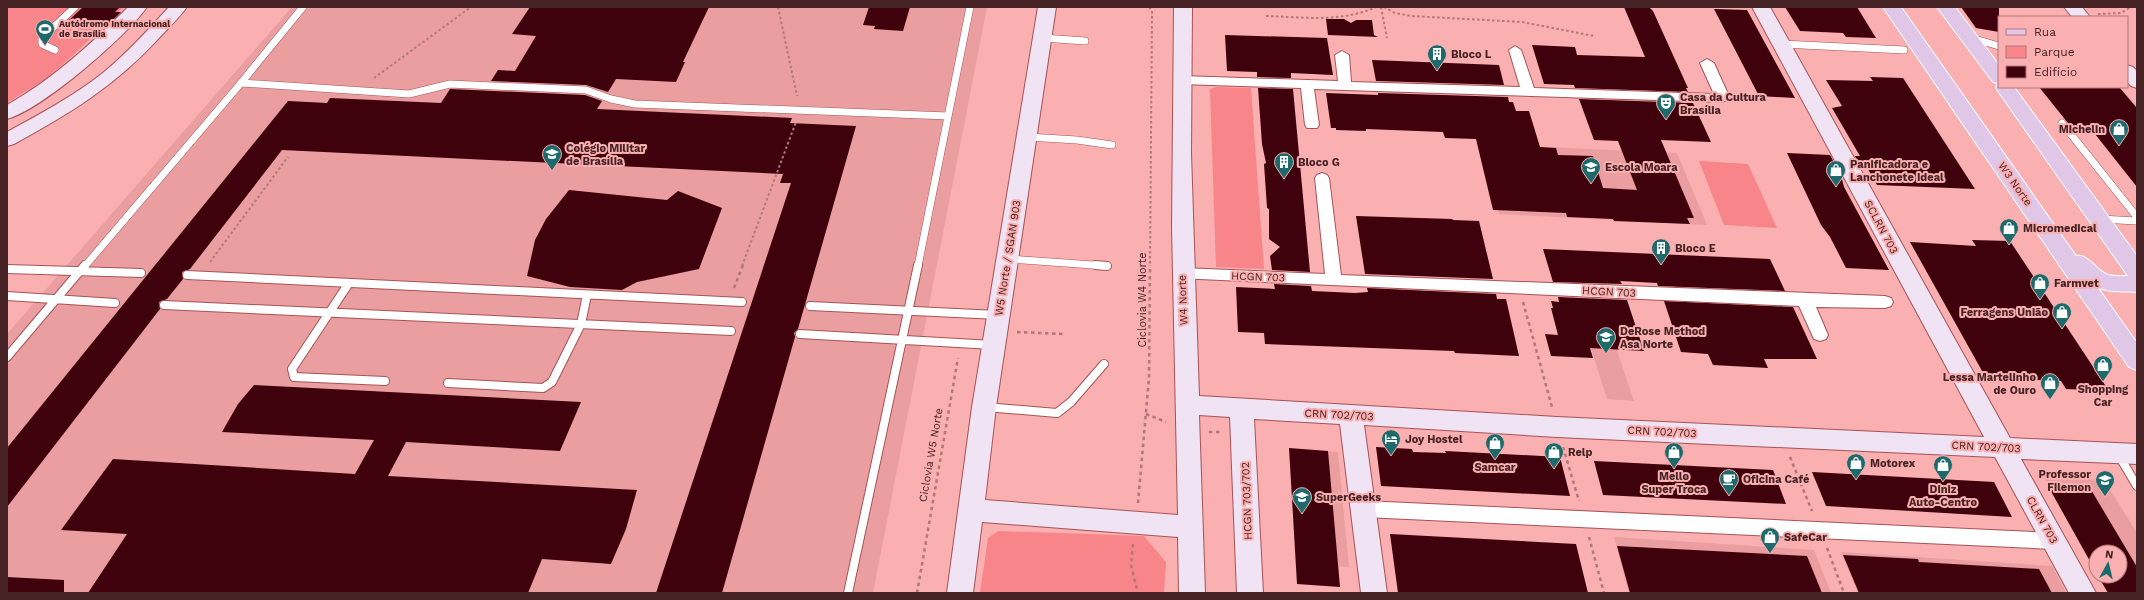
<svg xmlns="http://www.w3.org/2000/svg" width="2144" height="600" viewBox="0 0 2144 600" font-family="'Work Sans',sans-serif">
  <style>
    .built { fill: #eb9ea0 }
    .green { fill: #f8858a }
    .building { fill: #3f020d }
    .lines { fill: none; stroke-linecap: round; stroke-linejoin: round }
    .lane-far1-casing { stroke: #a65357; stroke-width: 8 }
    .lane-casing { stroke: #a65357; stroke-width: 10 }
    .street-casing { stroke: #a65357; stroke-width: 2 }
    .secondary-casing { stroke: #a65357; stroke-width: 2 }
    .primary-casing { stroke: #fff; stroke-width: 2 }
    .path-far1 { stroke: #b27778; stroke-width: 2; stroke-dasharray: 2.5 2.5; stroke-linecap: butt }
    .path { stroke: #b27778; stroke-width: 2.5; stroke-dasharray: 3.5 3.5; stroke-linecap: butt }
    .lane-far1 { stroke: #fff; stroke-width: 7 }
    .lane { stroke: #fff; stroke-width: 8 }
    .street { fill: #fff; fill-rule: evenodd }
    .secondary { fill: #f0e3f4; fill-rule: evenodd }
    .primary { fill: #e0c7e8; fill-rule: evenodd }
    .labels { text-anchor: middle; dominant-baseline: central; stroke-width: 4; stroke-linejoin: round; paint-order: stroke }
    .far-poi-label { font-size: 9px; font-weight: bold; fill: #462224; stroke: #faafb0; text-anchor: start }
    .poi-label { font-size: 11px; font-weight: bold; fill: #462224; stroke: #faafb0; text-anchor: start }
    .street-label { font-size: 11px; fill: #462224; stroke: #faafb0 }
  </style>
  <rect width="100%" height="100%" fill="#faafb0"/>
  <path class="built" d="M292,7H987L873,593H7V334Z
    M1483,144L1677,153L1707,225L1499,214Z
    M1578,307L1603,308L1634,401L1607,399Z
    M1291,449L1338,452L1349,567L1298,564Z
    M2044,478L2104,480L2137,533V593L2120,576V552H2096V568Z
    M1614,537L1814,550L1831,593H1629Z
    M1841,552L2052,566L2066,593H1858Z"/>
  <path class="green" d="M7,7H124L69,59L44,80L7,103Z
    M1217,87L1251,88L1264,269L1216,267L1210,89Z
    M1699,161L1748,164L1777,228L1724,225Z
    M998,531L1144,536L1166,562L1164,593H980L988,538Z"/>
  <path class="building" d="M83,7H120L115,12H121L107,26L65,24Z
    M530,7H709L683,62H685L676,82L616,79L608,92L586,85L491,81L498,70L515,71L536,36L512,34Z
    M869,7H910L903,31L874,29L875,26L863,25Z
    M1624,7H1649L1653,11L1688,88H1686L1688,92L1575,88L1574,85L1544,84L1532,45L1575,47L1577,55L1645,57Z
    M1785,7H1857L1876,38L1846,37L1843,33L1800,31Z
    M1961,7H1999V32L1976,28Z
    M1714,9L1747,10L1795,98L1759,96Z
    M1326,19H1344L1351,23L1356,20H1372L1374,35L1378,37L1328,35Z
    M1225,35L1327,38L1333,75L1291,73V78L1257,77V72L1227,71Z
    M1372,60L1499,65L1504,85L1376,81Z
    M1870,77L1903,78L1975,189L1877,185L1864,162L1859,165L1855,156H1860L1832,108L1842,106L1826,80L1873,81Z
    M2039,87H2119L2137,108V187L2095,134L2076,133Z
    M1258,88L1293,89L1310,272L1272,270L1270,256L1280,247L1269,239V209L1267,208L1264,164L1266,163L1262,144Z
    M450,89L585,95L602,101L597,109L792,118L790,123L856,126L798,329L794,333L795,337L722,593H656L791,183H780L783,174L282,150L190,269L182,272L183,279L167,299L159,302L160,309L7,507V448L288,101L327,103L330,98L441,103Z
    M1326,93L1378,95V93L1508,97L1509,102H1513L1516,111H1529L1540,147L1556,148L1558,155L1593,156L1603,188L1637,190L1618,141L1594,140L1579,99L1693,103L1711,142L1661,140L1694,218H1687L1690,224L1614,221L1613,219L1567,217L1566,213L1493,210L1476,139L1445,138L1443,132L1366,129V131L1336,130V128H1331Z
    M1787,153L1830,155L1841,175L1844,187L1889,270L1846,268L1830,237L1821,225Z
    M569,190L667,200L678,191L722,208L699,269L637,282L622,290L570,287L527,276L535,240L546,219Z
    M1356,216L1452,219L1453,220L1479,221L1493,279L1365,274Z
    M1972,240L2010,241L2109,391L2066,389L2061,381L1986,378L1910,242L1976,246Z
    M1543,249L1770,259L1785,291L1658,286L1657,283L1620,281L1622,284L1553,282Z
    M1274,284L1311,286L1312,291L1355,293L1368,292L1367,288L1496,294L1497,299H1506L1519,356L1455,353L1454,351L1265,344L1264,333L1238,332L1236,287L1275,289Z
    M1558,297L1627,300L1644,351L1590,348L1593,358L1551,356L1545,334L1558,335L1551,308H1553L1551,301L1559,302Z
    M1664,301L1793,307L1817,359H1764L1768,368L1713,365L1708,354L1681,352Z
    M254,385L581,402L560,451L406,442L388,476L637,490L626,529L611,564L542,559L528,593H88L127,534L61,530L113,459L355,474L374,440L222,432L238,404Z
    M1376,447L1412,449L1413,452L1446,453L1445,451L1560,457L1570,496L1381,486Z
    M1289,448L1328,451L1340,587L1297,584Z
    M1594,461L1773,470L1786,504L1603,495Z
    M1812,472L1994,482L2012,517L1826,506Z
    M2048,486L2090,488L2137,567V593H2108L2098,576H2120V552H2096V572Z
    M1390,534L1576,544L1588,593H1398Z
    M1617,546L1807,556L1822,593H1630Z
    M1843,555L1918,559L1919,562L2039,569L2052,593H1859Z
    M7,577L64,580V593H7Z"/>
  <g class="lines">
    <g class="lane-far1-casing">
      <path id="lane-far1" d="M1043,38L1085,41
        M1971,38L1999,46
        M1782,44L1904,50
        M55,50L42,44V38L75,7
        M241,83L409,94L450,84L586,90L611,99L635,104L948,116
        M2062,123L2137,217
        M1027,137L1077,140L1112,145
        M2100,219L2137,221
        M1009,259L1107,266
        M85,266L241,83L303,7
        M918,266L970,7"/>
    </g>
    <g class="lane-casing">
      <path id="lane" d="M1095,265L1107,266
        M7,269L141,273
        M187,275L742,302
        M349,283L292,369L294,377L385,381
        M7,296L115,303
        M164,305L731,331
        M810,306L998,315
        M800,334L993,345
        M7,357L85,265
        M448,383L543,388L552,382L581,324L587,295
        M985,407L1057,413L1071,402L1104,364
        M2118,454L2137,486
        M848,593L918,265"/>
    </g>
    <g class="street-casing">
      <path id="street" d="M1515,46L1521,50L1534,88L1714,94L1700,63L1707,59L1714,63L1728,94L1725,101L1720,102L1314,89L1319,125L1317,128H1307L1305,125L1301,88L1181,84L1174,80L1181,76L1338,81L1335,55L1342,51L1349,55L1351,82L1520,87L1509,50Z
        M1322,173L1327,175L1329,178L1341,275L1885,296L1891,298L1893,302L1891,306L1885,308L1816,307L1828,335L1826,339L1820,341L1814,339L1799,306L1176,278L1174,274L1176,270L1182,268L1325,274L1315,178L1317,175Z
        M1364,501L2054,533L2061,535L2063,541L2061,547L2054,549L1364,517L1357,515L1355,509L1357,503Z"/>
    </g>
    <g class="secondary-casing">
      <path id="secondary" d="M128,7H147C126,37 41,110 7,119V105C53,79 91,44 128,7Z
        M169,7H187C179,18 169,27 160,37C115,86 71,113 14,144L7,146V132C40,114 74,96 104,72C127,53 148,30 169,7Z
        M1038,7H1056L996,407L985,500L1178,515L1172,227L1174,7H1192L1191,153L1199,396L1557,417L1984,437L1752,7H1770L2010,438L2137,444V464L2021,459L2096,593H2069L1995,457L1557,437L1364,425L1387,593H1361L1340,424L1254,419L1263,593H1237L1230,417L1199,415L1205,593H1179L1178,537L982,522L973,593H947L972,407Z
        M2064,7H2082L2090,17H2072Z
        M2127,65L2133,67L2137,71V88L2131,86L2127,82Z"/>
    </g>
    <g class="primary-casing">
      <path id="primary" d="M1883,7H1901L2076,256C2088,254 2095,269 2106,274C2112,277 2121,276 2128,276L1998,91L1996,87L1998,83L1993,82L1937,7H1955L1999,65V87H2014L2137,256V292L2111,291L2098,288L2137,343V370L2129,367Z"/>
    </g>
    <path class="path-far1" d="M778,7L797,96
      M1149,7L1152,11L1150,266
      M1381,7L1387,38
      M1384,7L1395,13L1411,16L1522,22L1594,36
      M2098,14L2121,13L2131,7
      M1266,16C1303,17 1341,23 1376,7
      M374,78L471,7
      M210,262L288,157
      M742,266L796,122"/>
    <path class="path" d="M734,288L743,265
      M1523,302L1552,407
      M1017,332L1063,334
      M1146,414L1166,422
      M1209,432H1220
      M1563,447L1579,501
      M1790,457L1812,511
      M1138,503L1149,378L1150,265
      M1589,537L1604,593
      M1133,544L1131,565L1138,593
      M1827,548L1844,593
      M917,593L958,358"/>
    <use href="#lane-far1" class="lane-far1"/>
    <use href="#lane" class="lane"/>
    <use href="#street" class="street"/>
    <use href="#secondary" class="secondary"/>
    <use href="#primary" class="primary"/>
  </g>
  <defs>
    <g id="stadium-pin" transform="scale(1)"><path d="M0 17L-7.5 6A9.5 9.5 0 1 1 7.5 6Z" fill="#1d6a6d" stroke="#faafb0"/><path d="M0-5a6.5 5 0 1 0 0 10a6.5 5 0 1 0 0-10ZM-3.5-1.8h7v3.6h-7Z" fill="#fff"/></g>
    <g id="building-pin" transform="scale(1)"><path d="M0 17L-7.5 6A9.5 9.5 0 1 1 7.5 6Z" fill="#1d6a6d" stroke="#faafb0"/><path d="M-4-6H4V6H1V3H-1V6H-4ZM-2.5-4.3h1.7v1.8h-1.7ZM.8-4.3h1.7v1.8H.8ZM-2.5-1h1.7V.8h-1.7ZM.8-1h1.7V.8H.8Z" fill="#fff"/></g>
    <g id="theatre-pin" transform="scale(1)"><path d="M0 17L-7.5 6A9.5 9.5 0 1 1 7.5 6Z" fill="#1d6a6d" stroke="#faafb0"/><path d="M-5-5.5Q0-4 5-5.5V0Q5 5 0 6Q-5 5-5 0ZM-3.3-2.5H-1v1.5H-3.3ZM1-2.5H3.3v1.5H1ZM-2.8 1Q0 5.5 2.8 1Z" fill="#fff"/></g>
    <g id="shop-pin" transform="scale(1)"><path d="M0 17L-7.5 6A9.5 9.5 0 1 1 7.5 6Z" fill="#1d6a6d" stroke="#faafb0"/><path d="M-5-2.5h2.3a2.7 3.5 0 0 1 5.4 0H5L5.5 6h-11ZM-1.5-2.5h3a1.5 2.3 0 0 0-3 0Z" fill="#fff"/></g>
    <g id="school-pin" transform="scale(1)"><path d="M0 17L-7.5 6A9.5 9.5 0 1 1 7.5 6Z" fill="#1d6a6d" stroke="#faafb0"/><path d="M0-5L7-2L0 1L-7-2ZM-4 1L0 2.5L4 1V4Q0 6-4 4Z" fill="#fff"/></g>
    <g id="university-pin" transform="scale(1)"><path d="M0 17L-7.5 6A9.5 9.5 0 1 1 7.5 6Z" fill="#1d6a6d" stroke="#faafb0"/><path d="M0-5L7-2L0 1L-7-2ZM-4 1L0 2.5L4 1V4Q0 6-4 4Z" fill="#fff"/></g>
    <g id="hotel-pin" transform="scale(1)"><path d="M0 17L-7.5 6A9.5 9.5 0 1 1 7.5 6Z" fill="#1d6a6d" stroke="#faafb0"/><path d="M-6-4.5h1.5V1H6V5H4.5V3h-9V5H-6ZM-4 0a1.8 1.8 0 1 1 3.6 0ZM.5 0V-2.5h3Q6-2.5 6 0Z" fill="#fff"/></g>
    <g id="cafe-pin" transform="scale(1)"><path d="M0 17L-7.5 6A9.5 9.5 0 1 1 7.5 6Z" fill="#1d6a6d" stroke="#faafb0"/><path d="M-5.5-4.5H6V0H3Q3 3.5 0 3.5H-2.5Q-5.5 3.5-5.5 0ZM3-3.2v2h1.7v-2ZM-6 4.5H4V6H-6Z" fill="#fff"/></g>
  </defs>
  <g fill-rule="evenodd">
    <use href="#stadium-pin" x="45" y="29"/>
    <use href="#building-pin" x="1437" y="54"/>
    <use href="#theatre-pin" x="1666" y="103"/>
    <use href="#shop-pin" x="2119" y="129"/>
    <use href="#school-pin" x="552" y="154"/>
    <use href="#building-pin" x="1284" y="162"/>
    <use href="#school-pin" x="1591" y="167"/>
    <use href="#shop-pin" x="1836" y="170"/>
    <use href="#shop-pin" x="2009" y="228"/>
    <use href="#building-pin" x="1661" y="248"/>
    <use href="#shop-pin" x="2040" y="283"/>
    <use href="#shop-pin" x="2062" y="312"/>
    <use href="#university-pin" x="1606" y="337"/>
    <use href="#shop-pin" x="2103" y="365"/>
    <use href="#shop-pin" x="2050" y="383"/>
    <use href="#hotel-pin" x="1391" y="439"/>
    <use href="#shop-pin" x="1495" y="443"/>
    <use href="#shop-pin" x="1554" y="452"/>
    <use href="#shop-pin" x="1674" y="452"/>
    <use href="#shop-pin" x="1856" y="463"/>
    <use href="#shop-pin" x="1943" y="465"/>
    <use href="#cafe-pin" x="1729" y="479"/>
    <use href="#school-pin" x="2105" y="480"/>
    <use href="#school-pin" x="1302" y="497"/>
    <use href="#shop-pin" x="1770" y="537"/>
  </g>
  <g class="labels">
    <g class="far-poi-label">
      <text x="59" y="24">Autódromo Internacional<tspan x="59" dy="10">de Brasília</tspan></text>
    </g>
    <g class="poi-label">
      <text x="1451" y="54">Bloco L</text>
      <text x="1680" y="97">Casa da Cultura<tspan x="1680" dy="13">Brasília</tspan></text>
      <text x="2105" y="129" text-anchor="end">Michelin</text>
      <text x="566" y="148">Colégio Militar<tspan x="566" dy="13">de Brasília</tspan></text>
      <text x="1298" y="162">Bloco G</text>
      <text x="1850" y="164">Panificadora e<tspan x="1850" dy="13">Lanchonete Ideal</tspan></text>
      <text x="1605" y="167">Escola Moara</text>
      <text x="2023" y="228">Micromedical</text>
      <text x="1675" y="248">Bloco E</text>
      <text x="2054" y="283">Farmvet</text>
      <text x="2048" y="312" text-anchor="end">Ferragens União</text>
      <text x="1620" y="331">DeRose Method<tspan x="1620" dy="13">Asa Norte</tspan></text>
      <text x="2036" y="377" text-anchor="end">Lessa Martelinho<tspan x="2036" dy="13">de Ouro</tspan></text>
      <text x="2103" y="389" text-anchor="middle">Shopping<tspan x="2103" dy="13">Car</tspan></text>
      <text x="1405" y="439">Joy Hostel</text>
      <text x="1568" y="452">Relp</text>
      <text x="1870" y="463">Motorex</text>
      <text x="1495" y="467" text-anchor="middle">Samcar</text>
      <text x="2091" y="474" text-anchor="end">Professor<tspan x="2091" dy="13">Filemon</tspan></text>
      <text x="1674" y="476" text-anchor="middle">Mello<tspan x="1674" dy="13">Super Troca</tspan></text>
      <text x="1743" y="479">Oficina Café</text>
      <text x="1943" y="489" text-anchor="middle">Diniz<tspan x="1943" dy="13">Auto-Centro</tspan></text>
      <text x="1316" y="497">SuperGeeks</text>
      <text x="1784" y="537">SafeCar</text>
    </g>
    <g class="street-label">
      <text transform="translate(2015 184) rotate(55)">W3 Norte</text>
      <text transform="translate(1881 227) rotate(62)">SCLRN 703</text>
      <text transform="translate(1008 258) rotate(-81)">W5 Norte / SGAN 903</text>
      <text transform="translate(1258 277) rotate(2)">HCGN 703</text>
      <text transform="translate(1609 292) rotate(3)">HCGN 703</text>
      <text transform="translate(1142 300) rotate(-90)">Ciclovia W4 Norte</text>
      <text transform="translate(1183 300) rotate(-92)">W4 Norte</text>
      <text transform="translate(1339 415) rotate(3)">CRN 702/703</text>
      <text transform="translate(1662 432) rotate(3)">CRN 702/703</text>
      <text transform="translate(1986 447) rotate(3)">CRN 702/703</text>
      <text transform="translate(931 455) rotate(-80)">Ciclovia W5 Norte</text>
      <text transform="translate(1247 501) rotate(-92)">HCGN 703/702</text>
      <text transform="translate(2042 520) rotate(61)">CLRN 703</text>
    </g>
  </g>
  <rect width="2144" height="600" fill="none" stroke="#462224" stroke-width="16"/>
  <rect x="1998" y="16" width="130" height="72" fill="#faafb0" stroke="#b27778"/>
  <rect x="2006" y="29" width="20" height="6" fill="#e0c7e8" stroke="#b27778"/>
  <text x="2034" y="36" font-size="12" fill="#462224">Rua</text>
  <rect x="2006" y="46" width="20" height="12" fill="#f8858a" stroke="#b27778"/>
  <text x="2034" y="56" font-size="12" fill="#462224">Parque</text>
  <rect x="2006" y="66" width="20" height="12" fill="#3f020d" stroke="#b27778"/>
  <text x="2034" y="76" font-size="12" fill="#462224">Edifício</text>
  <g transform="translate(2108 564) rotate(8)"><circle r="19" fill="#faafb0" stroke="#b27778"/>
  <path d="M0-3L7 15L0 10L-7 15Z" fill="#1d6a6d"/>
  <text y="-6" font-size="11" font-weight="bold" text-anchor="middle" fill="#462224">N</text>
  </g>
</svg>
